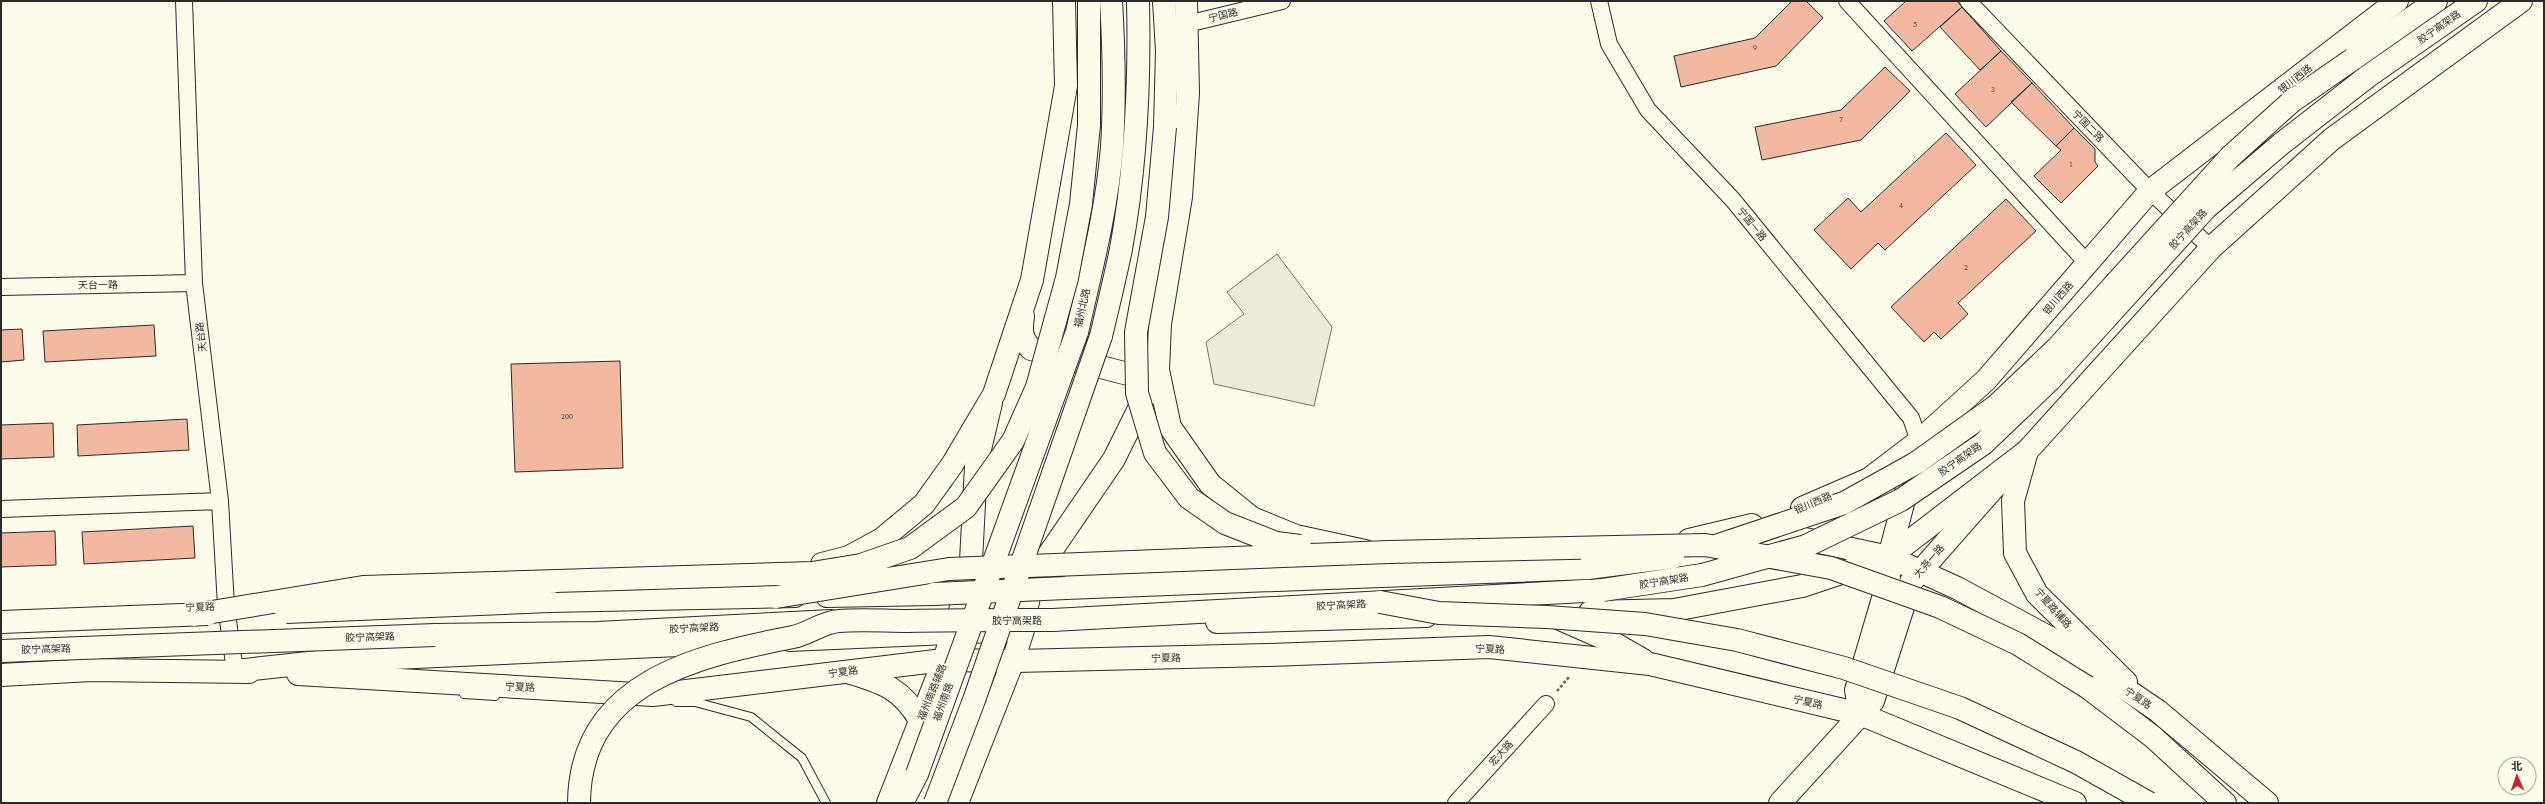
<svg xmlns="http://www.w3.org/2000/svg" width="2545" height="804" viewBox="0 0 2545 804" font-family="'Source Serif 4','Noto Sans SC',serif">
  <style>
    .parking { fill: #eceadb; stroke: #74746e }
    .building { fill: #f2b8a0; stroke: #2b2b2b }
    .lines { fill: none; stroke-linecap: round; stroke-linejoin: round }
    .lane-casing { stroke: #2b2b2b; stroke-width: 10 }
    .street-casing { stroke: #2b2b2b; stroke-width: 18 }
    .secondary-casing { stroke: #2b2b2b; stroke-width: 24 }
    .primary-casing { stroke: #2b2b2b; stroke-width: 24 }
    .highway-casing { stroke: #2b2b2b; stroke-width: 24 }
    .path { stroke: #6a6964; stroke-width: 2.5; stroke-dasharray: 3 2; stroke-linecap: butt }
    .lane { stroke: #fdfbea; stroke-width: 8 }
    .street { stroke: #fdfbea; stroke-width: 16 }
    .secondary { stroke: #fdfbea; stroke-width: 22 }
    .primary { stroke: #fdfbea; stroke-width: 22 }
    .highway { stroke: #fdfbea; stroke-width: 22 }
    .primary-bridge-casing { stroke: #2b2b2b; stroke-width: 24; stroke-linecap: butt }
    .highway-bridge-casing { stroke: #2b2b2b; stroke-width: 24; stroke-linecap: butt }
    .primary-bridge { stroke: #fdfbea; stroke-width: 22 }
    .highway-bridge { stroke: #fdfbea; stroke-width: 22 }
    .labels { text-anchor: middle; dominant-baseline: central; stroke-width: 3; stroke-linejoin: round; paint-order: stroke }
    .number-label { font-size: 8px; fill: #5d4e48 }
    .street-label { font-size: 10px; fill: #2b2b2b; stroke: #fdfbea }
  </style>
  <rect width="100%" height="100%" fill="#fdfbea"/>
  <path class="parking" d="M1277,254L1332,327L1314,406L1214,384L1206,342L1244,314L1227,292Z"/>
  <path class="building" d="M1792,1H1806L1823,18L1776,66L1681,87L1674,56L1755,38Z
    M1906,1H1957L1962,7L1912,51L1884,21Z
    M1962,7L2001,51L1980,70L1940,27Z
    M2001,51L2032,83L1986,127L1955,94Z
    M1885,67L1910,91L1861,140L1762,160L1755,127L1841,110Z
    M2032,83L2074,128L2056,146L2011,102Z
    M2074,128L2095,149V162L2098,166L2061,203L2034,176L2061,150L2056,146Z
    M1946,133L1976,165L1885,250L1878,243L1851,269L1814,230L1848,198L1861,212Z
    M2006,199L2036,231L1958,303L1968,314L1941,339L1934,332L1924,342L1891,307Z
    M154,325L156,356L45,362L43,331Z
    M22,329L24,360L1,362V330Z
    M620,361L623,468L515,472L511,364Z
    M187,419L189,450L78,456L77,425Z
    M53,423L54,457L1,459V425Z
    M193,526L195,558L84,564L82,532Z
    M55,531L56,565L1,567V533Z"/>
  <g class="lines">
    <g class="lane-casing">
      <path id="lane" d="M464,694L495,696
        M676,702H695L751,717L802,758L826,803"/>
    </g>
    <g class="street-casing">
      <path id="street" d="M184,1L194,283L220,501L226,606L235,671
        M1599,1L1609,44L1648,110L1733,200L1911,418L1919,441
        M1847,1L2088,264
        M1968,1L2150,191L2211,248
        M1187,24L1282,1
        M1,287L194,283
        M1,509L220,501
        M1456,803L1546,704"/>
    </g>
    <g class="secondary-casing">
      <path id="secondary" d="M2027,451L2013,501L2015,553L2037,594L2126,682
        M848,672C883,683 900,687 920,720
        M1860,714L1856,690L1889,578V557L1917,450
        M888,803L944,660L970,580L976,466L991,403
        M957,803L1013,661L1023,630L1032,579L1114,459L1158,370
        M1780,803L1873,701L1911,582L2006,474"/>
    </g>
    <g class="primary-casing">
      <path id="primary" d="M1186,1L1188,93L1181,197L1160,324L1158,370L1170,427L1210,484L1252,518L1296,536L1365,551
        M1023,316C1021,330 1021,338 1031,349L1128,374L1152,376L1154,374
        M1077,332C1091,271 1107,209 1112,147C1115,98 1114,50 1111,1
        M1101,336C1108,307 1115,278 1121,249C1136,167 1140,84 1138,1
        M1802,508L1869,479L1919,441L1986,380L2150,191L2397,1
        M1750,538L1791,536L1889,557L1957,588L2052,639L2158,711L2267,803
        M1689,540L1752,525
        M822,564L849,557L882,539L924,504L952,465L994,394L1032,280L1066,86L1064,1
        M918,582L1400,563L1427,553
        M1590,612L1674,610L1802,586L1889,557L2027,451L2211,248L2332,139L2521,1
        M1560,619L1610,641L1643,660
        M1217,622L1426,616
        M789,640L1016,630
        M235,671L327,661L745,642
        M298,674L653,695L944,660L1013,661L1268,655L1489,647L1650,664L1860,714L2075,803
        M1,675L91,670L249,672"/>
    </g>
    <g class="highway-casing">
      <path id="highway" d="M1089,1V125
        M1164,1L1167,51L1165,127
        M2353,59L2436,1
        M2367,77L2476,1
        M1066,588L1588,568
        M827,596L934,594
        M549,601L795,596
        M1053,620L1603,590
        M435,635L597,633L831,621
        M2087,687L2153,737L2225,803
        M902,803L917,774"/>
    </g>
    <path class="path" d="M1557,691L1570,676"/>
    <use href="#lane" class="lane"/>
    <use href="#street" class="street"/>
    <use href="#secondary" class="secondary"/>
    <use href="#primary" class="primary"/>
    <use href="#highway" class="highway"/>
    <g class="primary-bridge-casing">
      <path id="primary-bridge" d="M917,774L1077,332
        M935,803L974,700L1101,336"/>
    </g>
    <g class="highway-bridge-casing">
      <path id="highway-bridge" d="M1165,127L1157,217L1136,332L1137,393L1155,453L1189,498L1225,523L1276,543L1300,546
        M1716,546L1844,503L1916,463L1996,406L2057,348L2230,157L2291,102L2353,59
        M1588,568L1673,557
        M1603,590L1702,575L1806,546L1901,500L1983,444L2050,380L2206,208L2281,144L2367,77
        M934,594L1066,588
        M776,597L949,569L1389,552L1705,545L1831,568L1940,607L2018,644L2087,687
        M1380,602L1439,613L1547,617L1645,624L1737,640L1844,668L1960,708L2076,762L2149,803
        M286,612L549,601
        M194,615L363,587L812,573L861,565L910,548L966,507L1013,441L1037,387L1067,278L1081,204L1089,125
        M1,622L208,614
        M1,651L435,635
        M579,803C580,682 696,656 793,637C808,634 823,622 839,621C861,619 885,621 908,621C956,620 1005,620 1053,620"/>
    </g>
    <use href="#primary-bridge" class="primary-bridge"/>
    <use href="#highway-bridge" class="highway-bridge"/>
  </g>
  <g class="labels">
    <g class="number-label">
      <text x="1915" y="24">5</text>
      <text x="1755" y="47">9</text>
      <text x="1993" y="89">3</text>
      <text x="1841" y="119">7</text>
      <text x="2071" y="164">1</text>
      <text x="1901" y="205">4</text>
      <text x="1966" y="267">2</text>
      <text x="567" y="416">200</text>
    </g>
    <g class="street-label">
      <text transform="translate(1223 15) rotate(-13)">宁国路</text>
      <text transform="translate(2439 27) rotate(-35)">胶宁高架路</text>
      <text transform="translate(2295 79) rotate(-38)">银川西路</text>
      <text transform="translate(2088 126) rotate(46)">宁国二路</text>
      <text transform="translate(1752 224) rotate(51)">宁国一路</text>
      <text transform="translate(2188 229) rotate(-48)">胶宁高架路</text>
      <text transform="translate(98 285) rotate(-1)">天台一路</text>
      <text transform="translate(2058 298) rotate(-49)">银川西路</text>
      <text transform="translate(1082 308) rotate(-77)">福州北路</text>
      <text transform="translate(201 337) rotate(-97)">天台路</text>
      <text transform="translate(1960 459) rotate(-35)">胶宁高架路</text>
      <text transform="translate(1813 503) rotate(-23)">银川西路</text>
      <text transform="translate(1929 561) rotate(-49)">大尧一路</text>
      <text transform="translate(1664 581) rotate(-9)">胶宁高架路</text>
      <text transform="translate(1341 605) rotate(-3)">胶宁高架路</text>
      <text transform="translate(200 607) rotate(-2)">宁夏路</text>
      <text transform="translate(2053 608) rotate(49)">宁夏路辅路</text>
      <text x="1017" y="620">胶宁高架路</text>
      <text transform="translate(694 628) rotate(-3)">胶宁高架路</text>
      <text transform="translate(370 637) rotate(-2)">胶宁高架路</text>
      <text transform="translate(46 649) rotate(-2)">胶宁高架路</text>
      <text transform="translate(1490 649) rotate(2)">宁夏路</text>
      <text transform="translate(1166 658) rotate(-1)">宁夏路</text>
      <text transform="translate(843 672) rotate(-7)">宁夏路</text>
      <text transform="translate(520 687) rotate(3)">宁夏路</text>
      <text transform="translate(932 692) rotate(-68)">福州南路辅路</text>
      <text transform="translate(2138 698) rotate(34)">宁夏路</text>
      <text transform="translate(943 702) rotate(-70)">福州南路</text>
      <text transform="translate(1808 702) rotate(13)">宁夏路</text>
      <text transform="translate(1501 753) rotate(-48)">宏大路</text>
    </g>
  </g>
  <rect width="2545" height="804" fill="none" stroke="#2b2b2b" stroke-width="4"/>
  <g transform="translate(2517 776) rotate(358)"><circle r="19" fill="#fdfbea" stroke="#a9a89e"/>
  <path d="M0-3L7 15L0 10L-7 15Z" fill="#c62828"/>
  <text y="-6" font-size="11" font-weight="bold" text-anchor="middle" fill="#2b2b2b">北</text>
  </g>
</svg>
